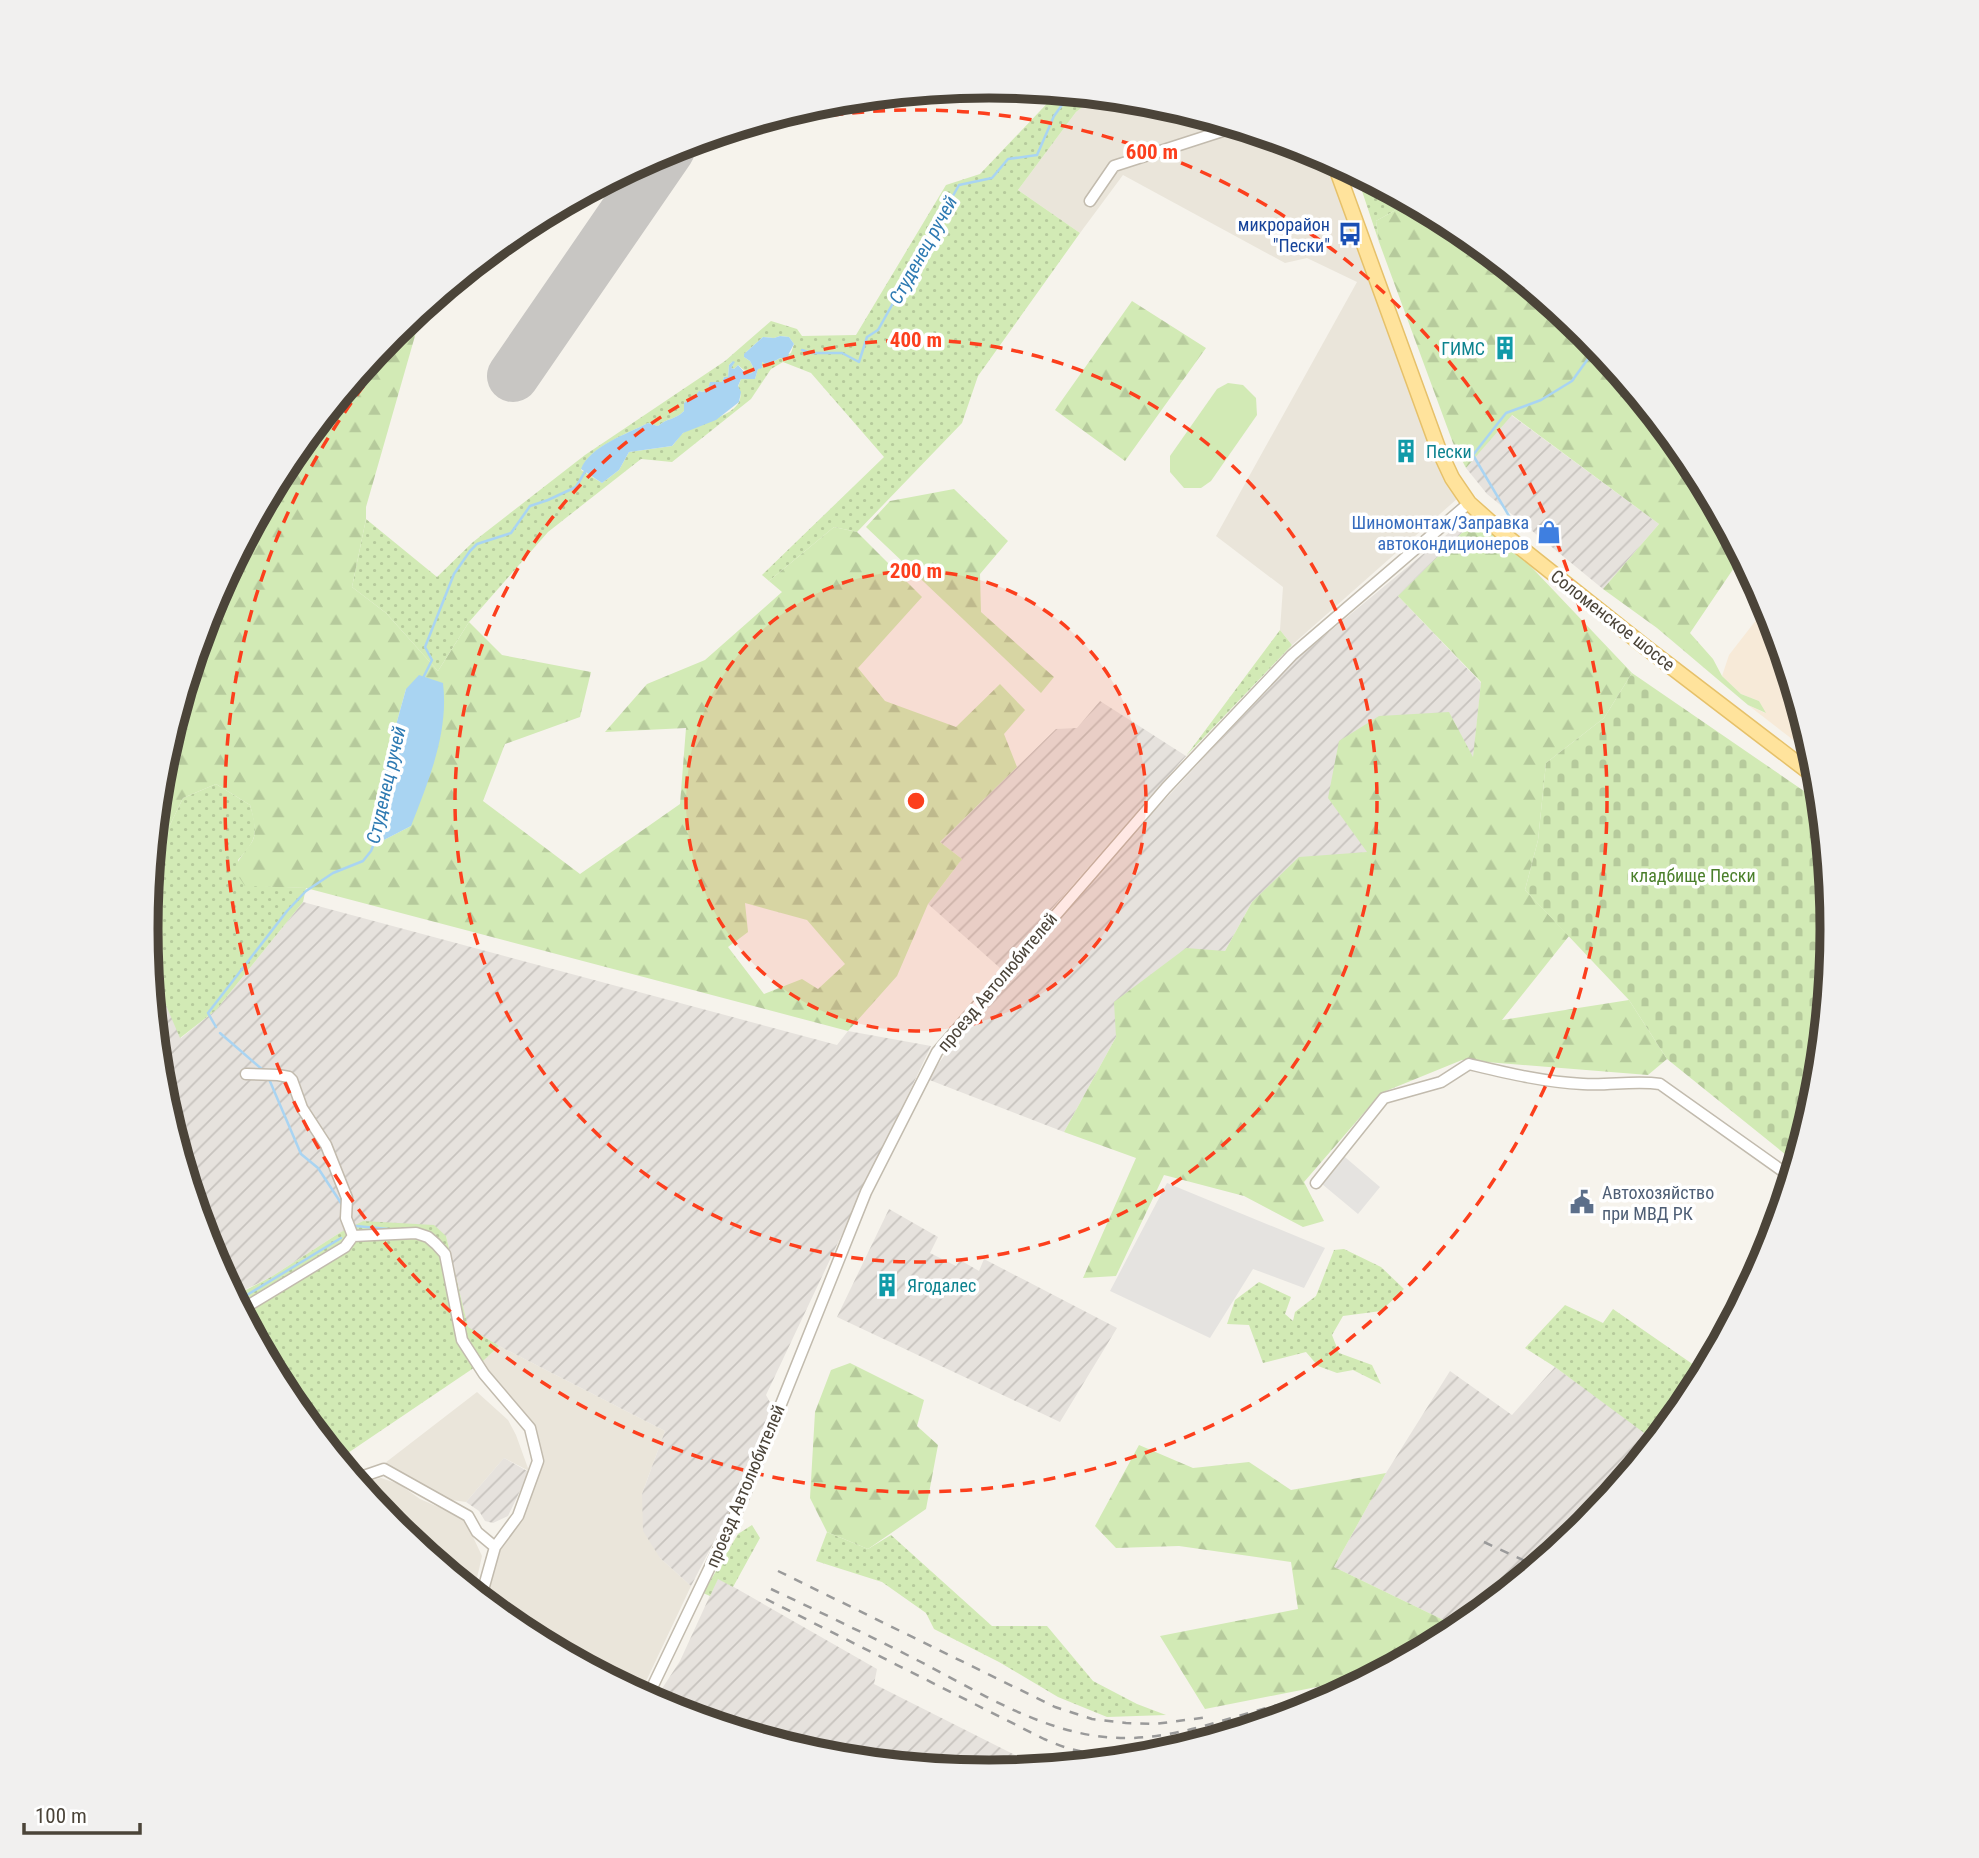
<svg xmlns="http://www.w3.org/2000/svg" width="1979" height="1858" viewBox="0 0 1979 1858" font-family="'Roboto Condensed',sans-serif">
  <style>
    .residential { fill: #eae5da }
    .commercial { fill: #f7ead8 }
    .industrial { fill: url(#industrial-furrows) }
    .grass { fill: url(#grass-dots); fill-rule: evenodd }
    .forest { fill: url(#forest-firs); fill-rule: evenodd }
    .sand { fill: url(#sand-dots) }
    .cemetery { fill: url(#cemetery-stones) }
    .green { fill: #d2eab5 }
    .parking { fill: #e5e3e0 }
    .water { fill: #a9d4f2 }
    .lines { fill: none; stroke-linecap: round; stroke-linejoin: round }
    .stream { stroke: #a9d4f2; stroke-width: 2.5 }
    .runway { stroke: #c8c6c3; stroke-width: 52 }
    .minor-casing { stroke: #c2bbae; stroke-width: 13 }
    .major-casing { stroke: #e6c16a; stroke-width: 17 }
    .minor { stroke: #fff; stroke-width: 10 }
    .major { stroke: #ffe39c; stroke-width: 14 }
    .rail { stroke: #9a9a9a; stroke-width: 2.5; stroke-dasharray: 9 9; stroke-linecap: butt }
    .ring { fill: none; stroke: #fc3f1d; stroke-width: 3.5; stroke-dasharray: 12 9 }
    .labels { text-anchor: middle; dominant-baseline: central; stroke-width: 7; stroke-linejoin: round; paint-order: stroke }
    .transit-label { font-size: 18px; fill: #164399; stroke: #fff; text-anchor: end }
    .culture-label { font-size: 18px; fill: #0d838f; stroke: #fff; text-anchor: start }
    .shop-label { font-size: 18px; fill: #366cbe; stroke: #fff; text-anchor: end }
    .street-label { font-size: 18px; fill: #4b4439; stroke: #fff }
    .park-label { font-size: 18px; fill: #4a7f2a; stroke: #fff }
    .service-label { font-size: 18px; fill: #4e5e75; stroke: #fff; text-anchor: start }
    .water-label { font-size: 19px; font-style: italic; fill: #2e7ab2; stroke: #fff }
    .rim { fill: none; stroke: #4b4439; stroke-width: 9 }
    .centre { fill: #fc3f1d; stroke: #fff; stroke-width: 3.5 }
    .ring-label { font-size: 21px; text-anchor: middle; font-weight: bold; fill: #fc3f1d; stroke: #fff; stroke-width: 7; stroke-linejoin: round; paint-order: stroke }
  </style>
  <defs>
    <pattern id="industrial-furrows" width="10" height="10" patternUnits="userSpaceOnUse" patternTransform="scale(1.75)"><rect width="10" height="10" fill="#e6e2dd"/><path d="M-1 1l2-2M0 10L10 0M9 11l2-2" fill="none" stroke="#c7c3be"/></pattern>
    <pattern id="grass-dots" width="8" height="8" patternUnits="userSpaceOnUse" patternTransform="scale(1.75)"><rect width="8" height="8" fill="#d2eab5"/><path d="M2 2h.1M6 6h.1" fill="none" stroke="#b6ca9c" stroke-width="1.8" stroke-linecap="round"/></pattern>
    <pattern id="forest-firs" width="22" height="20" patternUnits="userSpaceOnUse" patternTransform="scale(1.75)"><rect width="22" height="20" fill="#d2eab5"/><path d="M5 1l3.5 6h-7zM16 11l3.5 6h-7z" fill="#b6ca9c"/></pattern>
    <pattern id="sand-dots" width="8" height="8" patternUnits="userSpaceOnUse" patternTransform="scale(1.75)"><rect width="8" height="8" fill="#f9efc9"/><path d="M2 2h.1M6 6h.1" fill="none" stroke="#d7cead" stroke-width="1.8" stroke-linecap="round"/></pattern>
    <pattern id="cemetery-stones" width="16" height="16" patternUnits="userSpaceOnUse" patternTransform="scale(1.75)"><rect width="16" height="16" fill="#d2eab5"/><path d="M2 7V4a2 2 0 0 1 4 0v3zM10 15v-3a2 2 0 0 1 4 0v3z" fill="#b6ca9c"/></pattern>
  </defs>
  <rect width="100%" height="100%" fill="#f6f3ec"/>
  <path class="residential" d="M1097,96L1154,102L1313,150L1330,160L1458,498L1292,645L1280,630L1283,587L1216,536L1357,282L1307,258L1285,263L1123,175L1080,233L1018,190L1076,112Z
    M499,1346L665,1431L642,1494L660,1558L691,1586L640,1694L521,1630L484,1600L495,1559L541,1452L481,1363Z
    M477,1392L508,1420L516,1435L529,1471L504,1458L466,1502L445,1499L426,1490L385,1463Z
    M381,1478L399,1484L420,1499L459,1516L466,1522L482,1556L474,1591L393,1525L359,1483Z"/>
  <path class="commercial" d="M1770,611L1814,756L1748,705L1765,713L1759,701L1741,694L1722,676L1729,655L1760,615Z"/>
  <path class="industrial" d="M1511,415L1659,524L1603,589L1487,494L1466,468Z
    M1474,512L1481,514L1398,596L1481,683L1473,759L1368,852L1252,902L1225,951L1116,1037L1064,1132L927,1079L974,1016L1103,866L1294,661Z
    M1100,701L1186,756L1000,968L928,904L962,859L940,842L1056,729L1077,728Z
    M303,902L837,1045L848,1031L931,1046L766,1395L771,1404L752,1468L691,1586L660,1558L643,1531L642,1494L665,1431L499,1346L468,1328L446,1236L363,1221L341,1232L271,1277L234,1295L210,1251L162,1093L150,968L181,1038L216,1010Z
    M889,1209L938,1237L930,1253L956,1266L960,1260L979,1271L984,1259L1117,1328L1060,1422L837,1317Z
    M1555,1367L1656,1440L1585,1526L1460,1628L1334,1567L1386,1473L1450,1371L1512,1415Z
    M504,1458L529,1472L508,1516L493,1523L485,1521L479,1511L466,1502Z
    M718,1578L877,1669L874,1684L1039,1767L989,1772L977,1771L982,1758L970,1763L967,1770L825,1756L666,1708L654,1701L680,1661Z"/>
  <path class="grass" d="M1058,92L1097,96L1076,112L1018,190L1080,233L978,376L962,423L857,532L834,527L769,581L762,575L884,457L811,373L783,362L771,369L751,399L672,462L641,459L548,532L469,622L438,671L386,613L352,587L366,519L437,577L473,542L585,455L725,361L771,321L797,329L802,336L856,335L946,185L980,174ZM780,336L789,337L794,344L791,353L787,355L789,359L780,358L768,365L762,362V368L758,369L755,379H741L738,387C753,415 696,422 683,433C679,436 676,442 672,446L629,452L619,470L602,483L581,470C590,446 627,434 648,423L658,426C667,418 675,420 684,411V403L697,395L699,391L703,392L708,389L710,382H722L724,377H728L729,365L732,362L734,363L731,368L734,369L738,365L745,371L746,375L752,373L754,369L750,361L744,357V354L763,337L774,338Z
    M1356,173L1410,202L1376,221L1379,242Z
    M1280,630L1292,645L1186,756Z
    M216,784L250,805C258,832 258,839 238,860L245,885L306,888L303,902L216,1010L180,1038L150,968L146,929L148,907L161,897L155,867H152L154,848L166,851L169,827L183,798Z
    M363,1221L434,1225L446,1236L468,1327L499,1346L481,1363L339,1459L288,1397L234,1296L271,1277L341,1232Z
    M1344,1249L1381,1267L1404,1289L1381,1311L1343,1316L1332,1335L1339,1353L1372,1365L1381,1384L1353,1370L1337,1373L1318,1366L1306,1352L1263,1363L1249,1325L1227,1324L1235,1300L1259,1282L1291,1297L1285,1314L1293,1321L1295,1312L1316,1296L1334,1250Z
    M1565,1305L1603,1323L1613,1309L1704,1372C1693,1392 1673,1431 1651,1438L1555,1367L1525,1348Z
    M752,1525L760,1538L733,1587L718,1579L710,1596L703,1593L738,1534Z
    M827,1532L868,1549L891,1535L992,1626H1047L1093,1681L1137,1704L1166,1715L1107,1717L1058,1697L999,1662L934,1629L926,1613L882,1582L816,1561Z"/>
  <path class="forest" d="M1410,202L1458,228L1542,297L1553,316L1591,354L1623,378L1691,461L1742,556L1690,633L1713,659L1722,676L1741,694L1759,701L1766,713L1748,705L1657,628L1603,589L1659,524L1512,415L1466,468L1453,443L1379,242L1376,221Z
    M1132,301L1206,348L1125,461L1055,410Z
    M423,308L366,507V519L352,587L386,613L438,671L469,622L502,655L591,672L580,717L505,744L483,801L580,874L680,804L686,728L605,732L647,684L705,660L782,592L769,581L834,527L857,532L922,597L858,668L885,701L956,727L1000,684L1025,710L1004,734L1017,767L940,842L962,859L928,904L897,976L848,1031L306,888L245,886L234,870C249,837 262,849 250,805L216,784L183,798L169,827L166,851L154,848L163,764L211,606L289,460L394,332ZM406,689L411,826L380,842L372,832L386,761ZM745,903L807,920L845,964L818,989L802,979L764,994L728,947L748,932Z
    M954,489L1008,541L980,574L981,612L1054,677L1041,693L866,527L890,501Z
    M1481,514L1632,673L1604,718L1546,763L1538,840L1525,890L1569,936L1502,1020L1629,1000L1667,1059L1648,1075L1462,1060L1381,1093L1304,1182L1324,1221L1303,1227L1244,1196L1164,1175L1116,1276L1083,1278L1136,1158L1064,1132L1116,1037L1114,1002L1186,948L1225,951L1252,902L1299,857L1367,852L1328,798L1339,741L1379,716L1449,712L1473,757L1481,682L1398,596Z
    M850,1363L924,1400L917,1426L938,1445L926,1509L868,1549L827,1532L810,1498L815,1412L831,1370Z
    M1139,1445L1193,1468L1249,1462L1291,1490L1386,1473L1334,1567L1460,1628L1372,1676L1205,1709L1160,1636L1298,1609L1291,1562L1179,1546L1116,1548L1095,1526Z"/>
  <path class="sand" d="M1542,297L1574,331L1606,357L1623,378C1592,355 1562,331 1542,297Z"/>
  <path class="cemetery" d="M1632,673L1820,802L1833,929L1816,1094L1796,1163L1667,1059L1629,1000L1525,890L1538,840L1546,763L1604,718Z"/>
  <path class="green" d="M1228,383L1243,385L1256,398L1257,415L1211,481L1201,488H1184L1170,472V456L1217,389Z"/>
  <path class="parking" d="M1339,1152L1380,1187L1358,1214L1316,1179Z
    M1167,1183L1325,1248L1304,1288L1253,1269L1210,1338L1110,1291Z"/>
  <path class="water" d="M780,336L789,337L794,344L788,355L790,359L780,358L768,365L762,362V368L758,369L755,379H741L738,386L741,392L739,402L716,420L683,433L672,446L629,452L619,470L602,483L581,469C590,446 627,434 648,423L658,426C667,418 675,420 684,411V403L696,395L699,391L703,392L708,389L710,382H722L724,377H728L729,365L733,361L735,362L731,368L734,369L738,365L746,374L752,373L754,369L750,361L744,357V354L763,337L774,338Z
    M419,675L443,683C449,732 429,780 411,826L380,842H375L372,832L386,761L406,689Z"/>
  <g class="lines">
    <path class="stream" d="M802,350L811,353H842L859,362L867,337L878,330L959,185L992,178L1008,159L1037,155L1054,116L1070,94
      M1512,521L1473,455L1506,413L1541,400L1572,381L1590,356L1598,351
      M423,678L432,660L425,647L454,574L470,551L477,544L511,533L530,506L548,500L576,487L586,470
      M216,1027L208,1013L287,911L306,891L333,873L363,861L371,851L375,841
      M220,1033L264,1071
      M269,1079L301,1154L318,1168L343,1206
      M356,1226L388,1229
      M237,1301L341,1238"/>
    <path class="runway" d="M513,376L669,149"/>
    <g class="minor-casing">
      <path id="minor" d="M1090,201L1114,166L1235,127
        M246,1074L278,1075L289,1077L292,1080L302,1108L326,1145L347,1198L346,1218L353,1236L416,1233L428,1237L436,1244L445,1254L462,1340L484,1374L530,1428L538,1461L518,1516L495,1547L481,1597
        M1316,1183L1384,1098L1441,1082L1469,1064C1507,1073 1543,1082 1583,1084C1608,1086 1634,1080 1660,1084L1791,1177
        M241,1310L345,1247L353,1236
        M355,1479L384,1469L468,1516L477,1532L495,1547
        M647,1698L745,1494L866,1192L937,1052L1166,788L1292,655L1469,503
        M971,1770L972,1769"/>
    </g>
    <g class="major-casing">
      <path id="major" d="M1334,162L1438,448L1452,478L1469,503L1506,536L1644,646L1818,779"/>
    </g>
    <use href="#minor" class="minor"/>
    <use href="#major" class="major"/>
    <path class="rail" d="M1484,1542L1536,1566
      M778,1571L1055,1707L1092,1719L1126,1723L1155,1724L1209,1717
      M771,1589C820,1612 870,1636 919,1661C985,1695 1053,1740 1130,1738C1181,1737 1226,1718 1274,1706C1293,1702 1313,1700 1332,1697
      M766,1599L1044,1739C1054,1743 1065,1748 1075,1750C1112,1759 1153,1752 1189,1745
      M1247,1724L1290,1715"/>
  </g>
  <circle cx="916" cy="801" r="230" fill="#fc3f1d" fill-opacity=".12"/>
  <g class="ring">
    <circle cx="916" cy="801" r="230"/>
    <circle cx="916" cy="801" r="461"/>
    <circle cx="916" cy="801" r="691"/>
  </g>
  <defs>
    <g id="bus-bare" transform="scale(1.89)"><path d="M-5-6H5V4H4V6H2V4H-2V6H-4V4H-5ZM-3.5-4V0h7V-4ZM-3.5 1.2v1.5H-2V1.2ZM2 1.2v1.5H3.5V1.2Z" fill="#1a4fb4" stroke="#fff" stroke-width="2.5" paint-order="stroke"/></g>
    <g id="building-bare" transform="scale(1.89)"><path d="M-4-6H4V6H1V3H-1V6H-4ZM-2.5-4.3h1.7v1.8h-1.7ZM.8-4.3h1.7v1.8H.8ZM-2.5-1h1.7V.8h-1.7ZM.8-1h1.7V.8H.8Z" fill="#0f9aa8" stroke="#fff" stroke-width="2.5" paint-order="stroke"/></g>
    <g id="shop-bare" transform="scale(1.89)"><path d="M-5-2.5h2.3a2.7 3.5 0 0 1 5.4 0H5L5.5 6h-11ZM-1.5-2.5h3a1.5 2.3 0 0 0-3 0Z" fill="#3f7fe0" stroke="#fff" stroke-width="2.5" paint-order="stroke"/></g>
    <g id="civic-bare" transform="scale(1.89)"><path d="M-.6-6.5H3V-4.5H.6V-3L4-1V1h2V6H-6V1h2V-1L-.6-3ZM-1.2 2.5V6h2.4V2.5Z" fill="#5c6f8a" stroke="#fff" stroke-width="2.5" paint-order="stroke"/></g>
  </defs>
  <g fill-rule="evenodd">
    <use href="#bus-bare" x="1350" y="234"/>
    <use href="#building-bare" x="1505" y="348"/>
    <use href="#building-bare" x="1406" y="451"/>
    <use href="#shop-bare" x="1549" y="532"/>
    <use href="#civic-bare" x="1582" y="1202"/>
    <use href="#building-bare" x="887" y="1285"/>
  </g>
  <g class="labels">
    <g class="transit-label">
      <text x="1330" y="224">микрорайон<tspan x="1330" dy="21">"Пески"</tspan></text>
    </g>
    <g class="culture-label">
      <text x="1485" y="348" text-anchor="end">ГИМС</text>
      <text x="1426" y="451">Пески</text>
      <text x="907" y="1285">Ягодалес</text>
    </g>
    <g class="shop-label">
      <text x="1529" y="522">Шиномонтаж/Заправка<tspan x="1529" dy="21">автокондиционеров</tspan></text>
    </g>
    <g class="street-label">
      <text transform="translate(1613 620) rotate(38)">Соломенское шоссе</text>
      <text transform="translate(997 982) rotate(-50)">проезд Автолюбителей</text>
      <text transform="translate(745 1486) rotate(-67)">проезд Автолюбителей</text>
    </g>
    <g class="park-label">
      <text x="1693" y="875">кладбище Пески</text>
    </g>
    <g class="service-label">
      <text x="1602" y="1192">Автохозяйство<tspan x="1602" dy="21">при МВД РК</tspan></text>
    </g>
    <g class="water-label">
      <text transform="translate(923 250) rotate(-61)">Студенец ручей</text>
      <text transform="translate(386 785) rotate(-77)">Студенец ручей</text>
    </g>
  </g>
  <path d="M0 0H1979V1858H0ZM158 929a831 831 0 1 1 1662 0a831 831 0 1 1-1662 0Z" fill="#f1f0ef" fill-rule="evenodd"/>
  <path class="rim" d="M158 929a831 831 0 1 1 1662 0a831 831 0 1 1-1662 0Z"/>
  <circle cx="916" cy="801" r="10" class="centre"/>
  <g class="ring-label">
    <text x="1152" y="159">600 m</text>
    <text x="916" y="347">400 m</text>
    <text x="916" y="578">200 m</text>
  </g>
  <path d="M24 1823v10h116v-10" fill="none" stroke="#4b4439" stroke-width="3.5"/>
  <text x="35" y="1823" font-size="21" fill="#4b4439" stroke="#ffffff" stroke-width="5" paint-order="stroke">100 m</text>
</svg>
